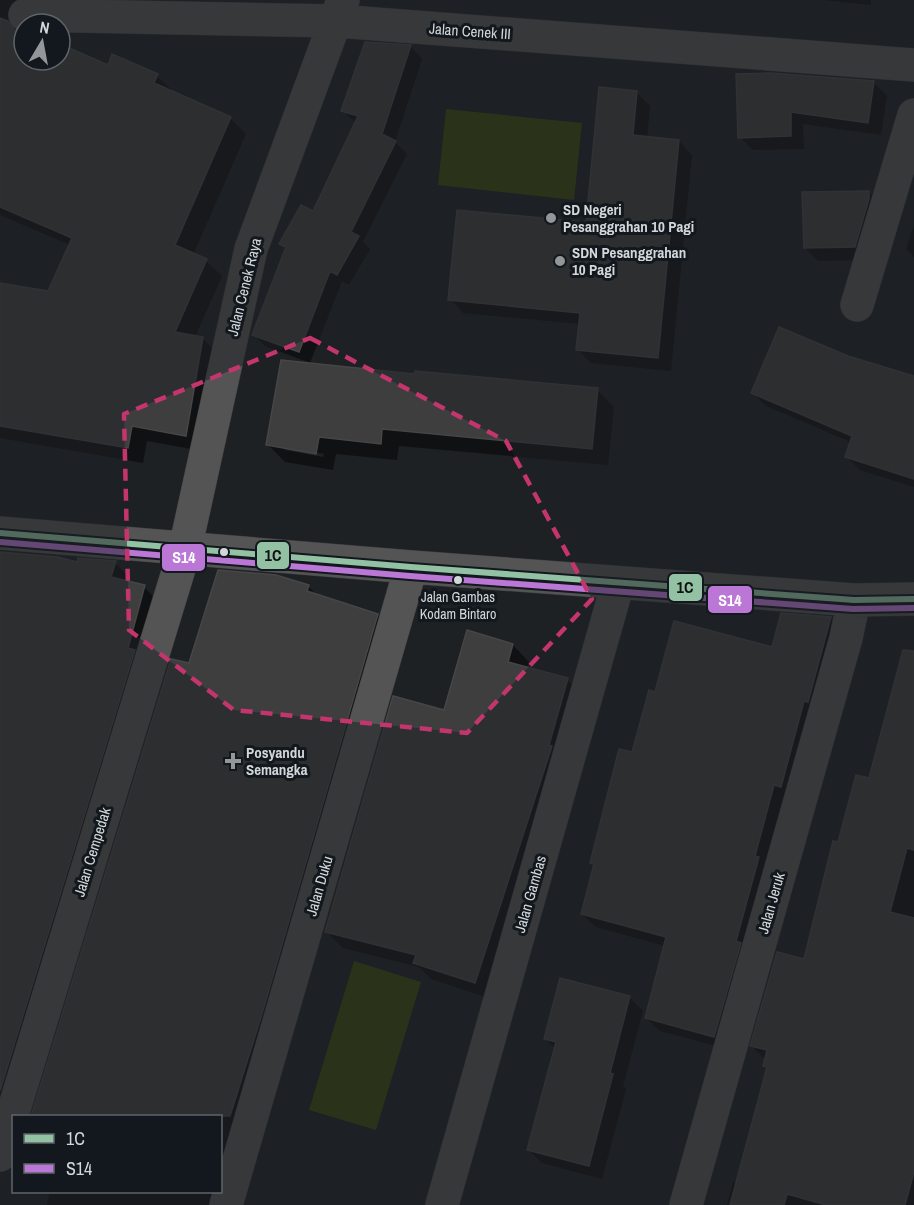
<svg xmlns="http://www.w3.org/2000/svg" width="914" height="1205" viewBox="0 0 914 1205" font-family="'Archivo Narrow',sans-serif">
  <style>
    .green { fill: #3d470e }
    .shadow { fill: #0007; fill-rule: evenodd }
    .building { fill: #3e3e3e; stroke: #474647; stroke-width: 1.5 }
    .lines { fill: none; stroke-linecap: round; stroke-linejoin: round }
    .minor-casing { stroke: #3c3e40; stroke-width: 34 }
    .minor { stroke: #555454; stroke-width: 33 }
    .bus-1-casing { stroke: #12181d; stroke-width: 10 }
    .bus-2-casing { stroke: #12181d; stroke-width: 10 }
    .bus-1 { stroke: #93c1a4; stroke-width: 6 }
    .bus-2 { stroke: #ba77d6; stroke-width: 6 }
    .marked { fill: none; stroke: #c4356e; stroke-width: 4.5; stroke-dasharray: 12 8; stroke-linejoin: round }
    .poi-dot { fill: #93979a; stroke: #12181d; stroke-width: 2 }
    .bus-dot { fill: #d2d7da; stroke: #12181d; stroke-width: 2 }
    .labels { text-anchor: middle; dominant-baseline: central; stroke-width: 6; stroke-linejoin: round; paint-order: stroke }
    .bus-label { font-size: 14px; fill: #d2d7da; stroke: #12181d }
    .street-label { font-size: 15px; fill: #d2d7da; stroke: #12181d }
    .poi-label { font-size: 15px; font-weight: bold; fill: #d2d7da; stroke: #12181d; text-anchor: start }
    .line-badge { stroke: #12181d; stroke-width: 2 }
    .badge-label { font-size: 16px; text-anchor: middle; font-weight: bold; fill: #fff }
    .pale-badge-label { font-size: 16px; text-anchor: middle; font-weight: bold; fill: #111 }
  </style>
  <rect width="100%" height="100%" fill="#1e2124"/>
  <path class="green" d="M446,109L582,123L574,200L438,185Z
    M354,961L421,982L376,1130L309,1110Z"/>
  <path class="shadow" d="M0,0H23L26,2L14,29L17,33L24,34V60H60V46L108,67L113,56L157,76L173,91L230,118L246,134L193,255L206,261L222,276L195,337L202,338L218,354L202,451L147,441L143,463L0,438V284L49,293L70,245L0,215Z
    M824,0H871V5Z
    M366,44L411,47L422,59L395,142L407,154L363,242L370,249L349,285L342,281L310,363L265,346L253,334L287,249L281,244L313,213L355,122L343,111Z
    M738,75L873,82L887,96L881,135L803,124L804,149L753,150L740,137Z
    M637,93L650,106L647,138L679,141L692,155L671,371L591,363L578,350L581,324L463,313L450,299L587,224Z
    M868,192L882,206L868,260L818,261L805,248Z
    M914,225V257L906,249Z
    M848,357L914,377V487L860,470L847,457L851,442L766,406L753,393Z
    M416,375L597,390L614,407L608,465L399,446L397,460L336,454L333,470L285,462L268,445ZM285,447L324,454L323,457L285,450Z
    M0,553L78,564L115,563L129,577L127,582L144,587L158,601L0,1137Z
    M308,586L317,596L377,615L391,628L220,1205H47L49,1194L42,1192H220V1116H33L172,661L190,665Z
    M782,615L831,619L844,632L727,1049L660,1031L646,1018L665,946L596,927L582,914L595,865L592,862L656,694L773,649Z
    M513,645L529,662L527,669L567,680L584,696L491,999L431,979L419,967L343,948L326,931L445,712Z
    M914,717V1205H727L733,1182L737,1184L768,1069L765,1065L766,1060L752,1046L805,961L839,844L870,780Z
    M561,979L630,998L643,1011L623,1086L626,1089L602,1179L542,1163L529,1150L556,1049L545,1039Z"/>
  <path class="building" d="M0,18L8,21L15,31L24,34V60H60V44L108,65L112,54L158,74L154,83L231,117L175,245L207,259L175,332L203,337L186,436L132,426L128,448L0,426V283L48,291L72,238L0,207Z
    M365,42L411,45L382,134L396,141L351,232L359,236L337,275L330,271L299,352L252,335L286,247L279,244L301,205L313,211L358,116L341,111Z
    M771,73L874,81L868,123L791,112V136L738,138L736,74Z
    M599,87L637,91L633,135L679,140L658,358L576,350L580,313L448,300L457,210L586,222Z
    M869,191V199L855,247L804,248L802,192Z
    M779,327L848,356L914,376V479L845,457L852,436L751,393Z
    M281,360L414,374L415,371L598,388L592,449L382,429L381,444L319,437L316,454L266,445Z
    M0,552L58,557L77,562L78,558L116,561L111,577L145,585L128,648L135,650L0,1091Z
    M218,570L276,575L309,585L307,591L378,614L262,1014L230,1116H31L171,659L189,663Z
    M781,613L831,617L808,702L804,701L781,787L774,785L755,856L759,857L736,941L741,943L714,1037L645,1018L666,937L581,914L594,864L590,863L619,749L632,752L649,690L655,692L674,621L772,647Z
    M467,630L513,644L508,662L568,678L549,745L552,746L475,983L413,963L416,955L325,932L393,696L444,710Z
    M903,650L914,651V850L907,848L890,912L914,918V1172L905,1205H826L787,1194L784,1205H730L767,1067L763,1066L767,1050L750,1046L777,952L804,959L833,841L838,842L856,775L869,778Z
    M560,978L630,996L610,1073L613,1074L589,1166L527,1150L556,1042L544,1039Z"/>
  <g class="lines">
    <g class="minor-casing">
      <path id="minor" d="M25,15L337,21L914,65
        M857,305L914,115
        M0,533L411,567L854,600L914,599
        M0,1155L185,549L251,249L343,0
        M226,1205L411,567
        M442,1205L618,583
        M686,1205L846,638L854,600"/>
    </g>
    <use href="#minor" class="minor"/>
    <g class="bus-1-casing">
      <path id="bus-1" d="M0,533L411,567L854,600L914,599"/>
    </g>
    <g class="bus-2-casing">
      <path id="bus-2" d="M0,542L410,576L853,609L914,608"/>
    </g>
    <use href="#bus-1" class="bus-1"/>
    <use href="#bus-2" class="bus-2"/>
  </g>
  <path d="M0 0H914V1205H0ZM310,338L506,441L592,599L467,733L234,710L129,630L124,414Z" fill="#1e2124" fill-opacity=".55" fill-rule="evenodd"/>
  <path class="marked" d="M310,338L506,441L592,599L467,733L234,710L129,630L124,414Z"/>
  <g class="poi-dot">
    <circle cx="551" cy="218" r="6"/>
    <circle cx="560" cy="261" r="6"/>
    <path d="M230 752h6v6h6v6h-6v6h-6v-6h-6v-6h6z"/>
  </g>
  <g class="bus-dot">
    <circle cx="224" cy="552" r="5"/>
    <circle cx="458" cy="580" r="5"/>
  </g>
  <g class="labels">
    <g class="bus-label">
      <text x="458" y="597">Jalan Gambas<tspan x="458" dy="17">Kodam Bintaro</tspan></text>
    </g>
    <g class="street-label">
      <text transform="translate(470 31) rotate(4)">Jalan Cenek III</text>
      <text transform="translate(244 287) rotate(-76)">Jalan Cenek Raya</text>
      <text transform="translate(92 852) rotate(-73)">Jalan Cempedak</text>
      <text transform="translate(319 886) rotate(-74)">Jalan Duku</text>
      <text transform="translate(530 894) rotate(-74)">Jalan Gambas</text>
      <text transform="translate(771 903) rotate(-74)">Jalan Jeruk</text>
    </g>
    <g class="poi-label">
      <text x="563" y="209">SD Negeri<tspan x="563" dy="17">Pesanggrahan 10 Pagi</tspan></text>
      <text x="572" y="252">SDN Pesanggrahan<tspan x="572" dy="17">10 Pagi</tspan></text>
      <text x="246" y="752">Posyandu<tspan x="246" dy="17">Semangka</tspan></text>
    </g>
  </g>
  <g class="line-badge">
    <rect x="256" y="541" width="34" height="29" rx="6" fill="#93c1a4"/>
    <rect x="161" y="543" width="45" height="29" rx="6" fill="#ba77d6"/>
    <rect x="668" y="573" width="35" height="29" rx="6" fill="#93c1a4"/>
    <rect x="707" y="585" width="46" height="29" rx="6" fill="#ba77d6"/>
  </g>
  <g class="badge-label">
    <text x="184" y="563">S14</text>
    <text x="730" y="606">S14</text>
  </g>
  <g class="pale-badge-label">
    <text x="273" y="561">1C</text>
    <text x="685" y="593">1C</text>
  </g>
  <rect x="12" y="1115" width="210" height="78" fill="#12181d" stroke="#5f6469" stroke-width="1.5"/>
  <rect x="24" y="1134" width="30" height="9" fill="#93c1a4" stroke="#5f6469" stroke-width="1.5"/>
  <text x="66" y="1145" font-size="18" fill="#d2d7da">1C</text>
  <rect x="24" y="1164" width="30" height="9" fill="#ba77d6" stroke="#5f6469" stroke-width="1.5"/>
  <text x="66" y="1175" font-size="18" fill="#d2d7da">S14</text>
  <g transform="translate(42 42) rotate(10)"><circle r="28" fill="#12181d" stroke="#5f6469" stroke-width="1.5"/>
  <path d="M0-4.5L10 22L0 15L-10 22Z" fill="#93979a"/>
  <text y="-9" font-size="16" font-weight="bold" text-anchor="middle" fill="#d2d7da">N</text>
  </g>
</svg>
